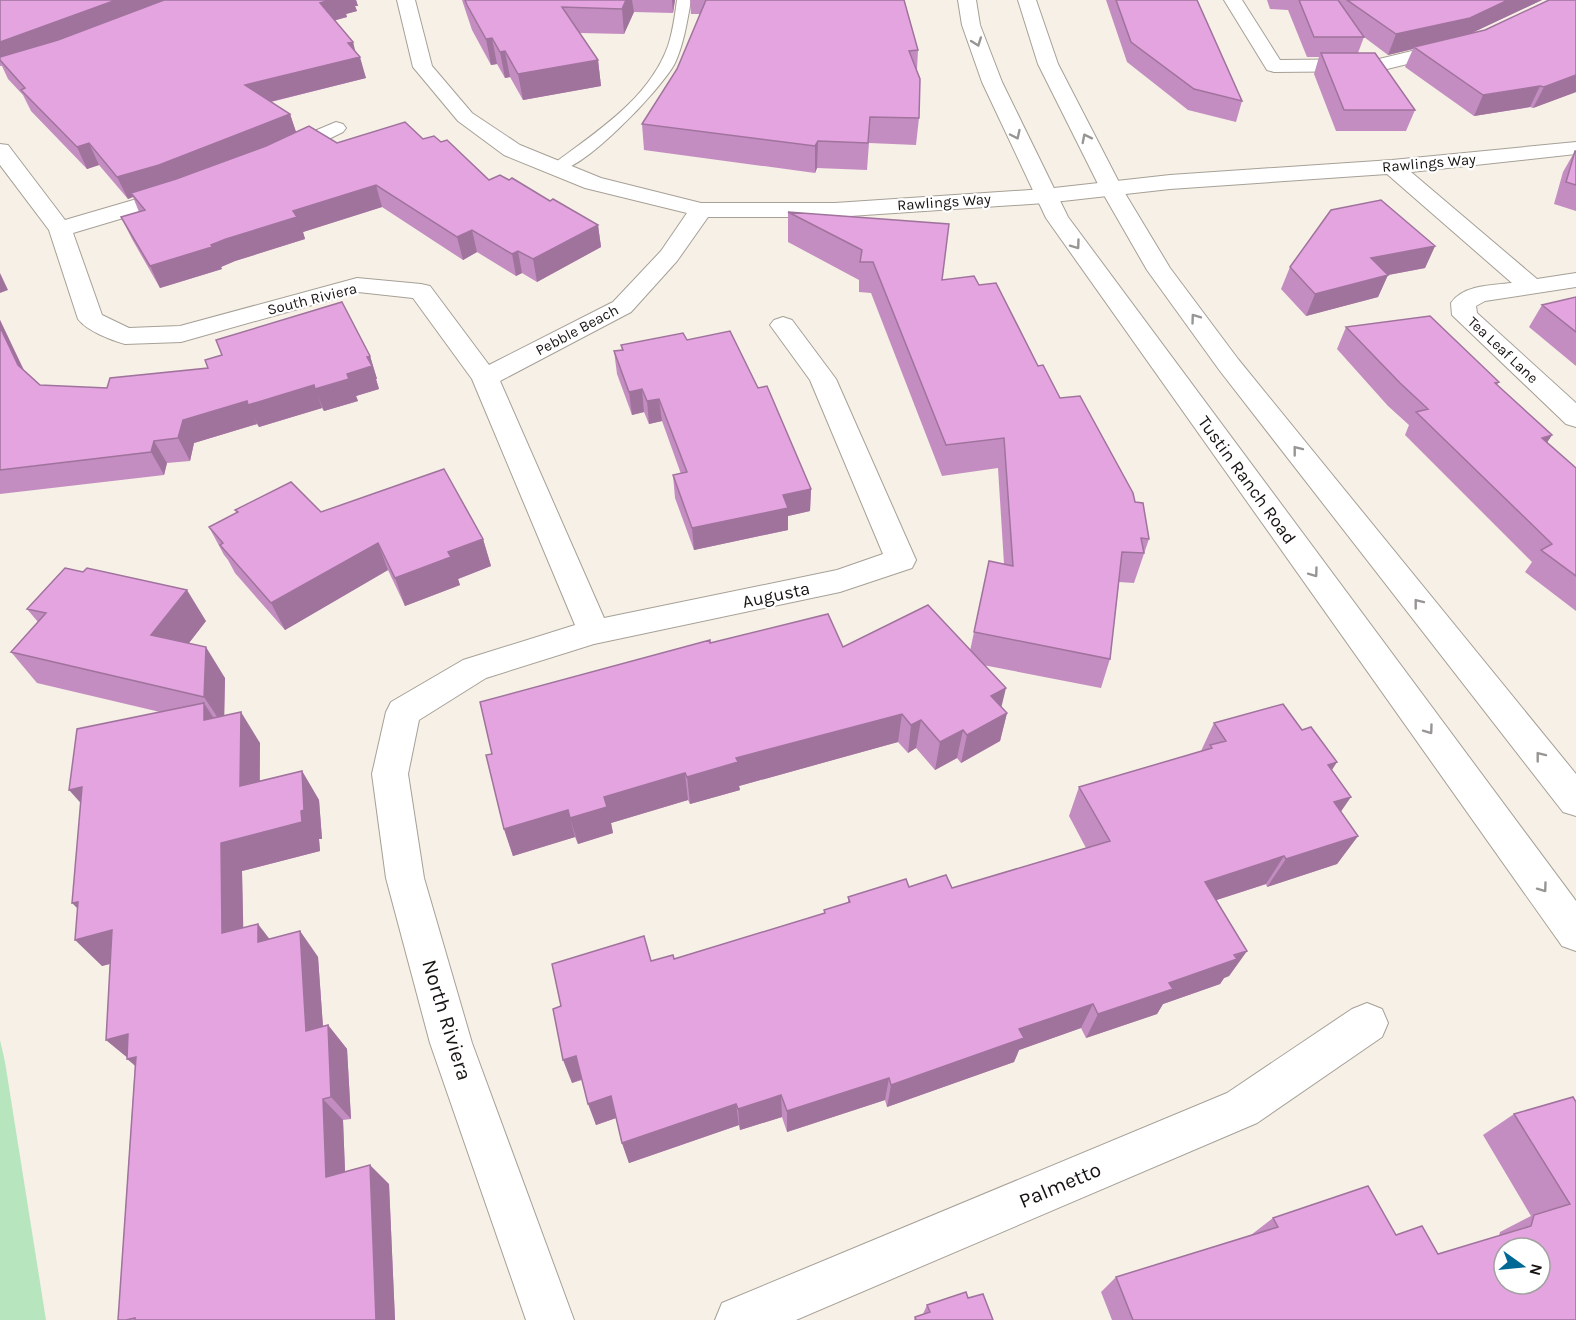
<svg xmlns="http://www.w3.org/2000/svg" width="1576" height="1320" viewBox="0 0 1576 1320" font-family="Karla,sans-serif">
  <style>
    .green { fill: #b7e5be }
    .lines { fill: none; stroke-linecap: round; stroke-linejoin: round }
    .service-casing { stroke: #a6a097; stroke-width: 2 }
    .minor-casing { stroke: #a6a097; stroke-width: 2 }
    .primary-casing { stroke: #a6a097; stroke-width: 2 }
    .service { fill: #fff; fill-rule: evenodd }
    .minor { fill: #fff; fill-rule: evenodd }
    .primary { fill: #fff; fill-rule: evenodd }
    .wall { fill: #c48dc1 }
    .shaded-wall { fill: #a0739d }
    .building { fill: #e4a4e0; stroke: #a0739d; stroke-width: 1.5; fill-rule: evenodd }
    .oneway { stroke: #979694 }
    .labels { text-anchor: middle; dominant-baseline: central; stroke-width: 4.5; stroke-linejoin: round; paint-order: stroke }
    .far-street-label { font-size: 15px; fill: #171512; stroke: #fff }
    .street-label { font-size: 18px; fill: #171512; stroke: #fff }
    .near-street-label { font-size: 21px; fill: #171512; stroke: #fff }
  </style>
  <rect width="100%" height="100%" fill="#f6f0e6"/>
  <path class="green" d="M0,1040L5,1062L46,1320H0Z"/>
  <g class="lines">
    <g class="service-casing">
      <path id="service" d="M677,0H691C687,22 684,43 675,63C663,87 578,178 552,171L550,168L552,165C596,132 649,99 668,46C673,31 675,15 677,0Z"/>
    </g>
    <g class="minor-casing">
      <path id="minor" d="M397,0H415L432,66L472,113L520,145L601,178L701,203H835L1045,189L1170,175L1392,160L1576,142V154L1411,172L1537,279L1576,273V287L1485,301L1476,306L1477,313L1576,403V427L1566,424L1452,315L1451,303C1463,285 1493,285 1512,283L1387,174L1170,189L1045,203L835,217H708L677,261L631,312L500,381L604,618L837,570L883,554L810,380L770,325L774,320L783,317L792,320L836,379L916,560L912,568L840,592L594,644L486,678L419,720L408,774L424,878L472,1043L574,1320H526L430,1043L386,878L372,774L386,712L391,702L463,660L575,625L472,379L413,298L358,292L181,342L125,344C111,340 87,331 78,319L49,230L0,165V144L8,145L65,220L171,189L179,187L187,189L190,194L187,199L73,233L102,315L129,328L180,326L357,278L421,284L430,286L489,365L613,302L661,251L687,213L585,188L504,155L458,121L413,67Z
        M1224,0H1242L1280,60L1379,59L1453,41L1460,43L1462,47L1460,51L1379,71L1274,72L1267,70Z
        M336,122L343,124L346,128L343,132L290,158L282,159L274,158L271,153L274,148Z
        M1367,1003L1382,1009L1388,1023L1382,1037L1257,1123L796,1320H715L722,1303L1227,1093L1352,1009Z"/>
    </g>
    <g class="primary-casing">
      <path id="primary" d="M958,0H976L980,25L1002,82L1068,217L1576,901V951L1562,946L1046,218L982,82L962,25Z
        M1018,0H1036L1058,64L1123,190L1170,268L1238,359L1576,774V816L1563,812L1220,371L1147,270L1101,190L1038,64Z"/>
    </g>
    <use href="#service" class="service"/>
    <use href="#minor" class="minor"/>
    <use href="#primary" class="primary"/>
  </g>
  <path class="wall" d="M0,0H356L358,6H355L357,11L346,14L347,17L335,20L353,42L355,52L366,78L271,102L290,114L296,132L337,143L423,139L441,142L489,180L550,201L598,225L601,247L537,282L522,273L516,276L477,252L463,260L382,207L303,232L305,239L235,261L221,267L222,269L160,288L132,239L121,217L139,212L133,197L128,199L99,165L87,169L31,111L23,95L8,79L2,66H0Z
    M462,0H675L673,13L634,12L624,34L580,33L598,60L601,86L523,100L510,77L505,78L497,64L491,65L472,30Z
    M690,0H904L918,50L917,70L919,118L916,145L869,143L867,170L817,168L815,173L644,150L642,124L677,69L700,14H691Z
    M1106,0H1197L1242,101L1236,122L1188,110L1127,62Z
    M1267,0H1542L1472,33L1576,92L1533,108L1530,107L1474,116L1405,67L1413,49L1388,55L1364,37L1358,53L1415,110L1406,131H1336L1314,74L1319,57H1307L1288,10L1270,9Z
    M1575,151H1576V211L1554,204L1563,172Z
    M788,212L942,280L979,285L1038,366L1060,398L1135,502L1149,539L1134,583L1119,582L1110,659L1101,688L983,665L1001,707L1007,713L1000,741L961,763L957,758L935,770L916,748L908,753L898,742L739,786L740,790L690,804L688,800L611,823L613,833L578,844L575,837L513,856L504,829L492,754L710,643L970,651L974,632L1004,564L998,468L942,476L871,293L859,292V280L788,242Z
    M1435,246L1425,268L1388,275L1378,297L1306,316L1281,289L1290,267Z
    M1576,297V366L1529,327L1542,305Z
    M0,320L24,370L40,385L107,388L370,356L377,379H376L379,389L356,396L358,401L324,411L322,408L259,427L257,424L194,443L190,461L167,463L164,475L0,494Z
    M1346,327L1499,382L1497,385L1552,435L1547,442L1576,468V611L1525,572L1532,562L1405,435L1409,425L1388,406L1337,349Z
    M687,340L758,388L811,489L810,511L788,516V530L694,550L675,498L673,475L681,474L662,421L649,424L644,412L632,415L617,374L614,351L622,350L621,345Z
    M235,510L321,512L483,539L491,566L458,579L460,585L405,606L388,570L285,630L235,573L228,560L224,555L209,527L237,513Z
    M27,609L206,621L189,643L225,678L224,716L260,743V781L302,771L319,800L322,839H319L320,851L242,871L243,928L270,939L300,931L318,957L323,1027L328,1025L347,1049L351,1119L343,1120L345,1172L389,1184L395,1320H118L135,1066L127,1057L106,1040L110,964L102,966L160,712L37,683L11,652L38,622Z
    M1214,723L1302,730L1337,762L1331,770L1340,812L1358,836L1337,864L1267,887L1266,884L1216,900L1247,951L1229,976L1224,978L1220,984L1163,1004L1157,1014L1086,1038L1081,1028L1019,1050L1014,1062L887,1107L885,1100L787,1132L782,1117L740,1130L739,1125L629,1163L622,1143L616,1118L596,1125L582,1080L572,1083L561,1006L651,961L674,959L824,913V910L848,903V897L909,887L952,888L1086,848L1069,816L1079,787L1201,751Z
    M1576,1102V1320H1112L1101,1292L1116,1277L1251,1235L1273,1218L1396,1235L1438,1254L1499,1236L1500,1232L1531,1216L1483,1135L1514,1114Z
    M968,1298L993,1320H914L915,1317L923,1314L927,1305Z"/>
  <path class="shaded-wall" d="M116,0H179L0,60V42Z
    M330,0H356L358,6H355L357,11L346,14L347,17L326,23L320,3Z
    M626,0H632L634,12L624,34L622,9Z
    M672,0H675L673,13Z
    M1508,0H1542L1461,38L1414,47L1413,49L1388,55L1396,34Z
    M492,38L497,64L491,65L486,39Z
    M353,42L357,58L360,57L366,78L253,106L245,85Z
    M505,51L510,77L505,78L500,52Z
    M598,60L601,86L523,100L518,74Z
    M1576,75V92L1533,108L1544,87Z
    M1540,86L1530,107L1474,116L1483,95Z
    M290,114L297,135L168,187L131,193L133,197L128,199L117,177Z
    M818,141L817,168L815,173V146Z
    M89,143L99,165L87,169L77,147Z
    M376,185L382,207L303,232L305,239L235,261L221,267L222,269L160,288L150,266L211,245L293,211Z
    M598,225L601,247L537,282L533,259Z
    M472,230L477,252L463,260L457,237Z
    M1435,246L1425,268L1388,275L1378,297L1306,316L1315,294L1371,258Z
    M518,251L522,273L516,276L512,254Z
    M0,273L8,290L0,293Z
    M0,320L32,388L18,365L0,327Z
    M370,356L377,379H376L379,389L356,396L358,401L324,411L315,389L347,374L367,357Z
    M314,385L322,408L259,427L248,405Z
    M642,389L644,412L632,415L629,392Z
    M659,399L662,421L649,424L647,401Z
    M247,401L257,424L194,443L190,461L178,438L183,420Z
    M1552,435L1537,458L1542,438Z
    M154,441L167,463L164,475L151,452Z
    M811,489L810,511L788,516V530L694,550L692,528L783,495Z
    M483,539L491,566L458,579L460,585L405,606L395,578L448,552Z
    M378,543L388,570L285,630L271,603Z
    M187,590L206,621L171,666L151,635Z
    M206,647L225,678L224,727L204,697Z
    M1006,688L999,717L991,696Z
    M204,703L224,734L204,720Z
    M241,712L260,743L259,815L240,786Z
    M1007,713L1000,741L961,763L967,735Z
    M902,714L898,742L739,786L740,790L690,804L687,777L736,758Z
    M921,720L916,748L908,753L911,725Z
    M963,730L957,758L935,770L940,742Z
    M1337,762L1318,792L1328,765Z
    M302,771L319,800L322,839H319L320,851L242,871L244,959L222,933L221,843L301,811Z
    M685,773L688,800L611,823L613,833L578,844L570,818L604,797Z
    M82,787L95,819L69,790Z
    M1351,797L1331,826L1334,802Z
    M568,810L575,837L513,856L504,829Z
    M1358,836L1337,864L1267,887L1286,859Z
    M1284,856L1266,884L1189,909L1205,882Z
    M78,902L99,930L72,903Z
    M258,924L278,950L258,942Z
    M112,930L138,956L102,966L75,940Z
    M300,931L318,957L325,1055L306,1031Z
    M1247,951L1229,976L1224,978L1220,984L1163,1004L1157,1014L1086,1038L1098,1014L1169,983Z
    M1093,1004L1081,1028L1019,1050L1014,1062L887,1107L891,1085L1019,1029Z
    M328,1025L347,1049L351,1119L331,1097Z
    M128,1034L155,1082L127,1059H129L106,1040Z
    M576,1056L585,1078L572,1083L563,1060Z
    M889,1078L885,1100L787,1132V1111Z
    M781,1095L782,1117L740,1130L738,1109Z
    M611,1096L619,1117L596,1125L588,1104Z
    M323,1099L343,1120L346,1196L326,1177Z
    M736,1104L739,1125L629,1163L622,1143Z
    M370,1165L389,1184L395,1320H376Z"/>
  <path class="building" d="M0,0H116L0,42Z
    M164,0H330L320,3L353,42L348,43L360,57L245,85L290,114L159,165L117,177L89,143L77,147L21,90L25,88L0,60V57L58,40Z
    M465,0H626L622,9L562,7L598,60L518,74L505,51L500,52L492,38L486,39L467,5Z
    M706,0H904L918,50L909,51L920,79L919,118L870,117L868,143L818,141L815,146L642,124L677,69Z
    M1116,0H1197L1242,101L1194,89L1131,42Z
    M1299,0H1338L1364,37H1314Z
    M1347,0H1508L1470,18L1396,34Z
    M1549,0H1576V75L1544,87L1540,86L1483,95L1414,47L1485,30Z
    M1321,53H1375L1415,110H1344Z
    M405,122L423,139L434,136L441,142L447,140L489,180L500,175L509,180L512,178L550,201L553,199L598,225L533,259L518,251L512,254L472,230L457,237L376,185L293,211L297,217L226,239L211,245L212,247L150,266L121,217L145,210L131,193L176,179L266,146L309,126L337,143Z
    M1575,151H1576V185L1566,182Z
    M1381,200L1435,246L1371,258L1388,275L1315,294L1290,267L1331,210Z
    M788,212L949,224L942,280L974,276L979,285L996,283L1038,366L1043,365L1060,398L1080,396L1133,493L1135,502L1143,503L1149,539L1141,538L1144,553L1122,552L1110,659L974,632L989,561L1013,566L1004,438L946,445L873,262H860L862,250Z
    M1576,297V332L1542,305Z
    M342,302L370,356L367,357L372,366L347,374L349,379L315,389L314,385L248,405L247,401L183,420L178,438L154,441L151,452L0,470V327L18,365L40,385L107,388L110,378L208,368L205,360L222,355L216,340Z
    M1430,316L1499,382L1495,383L1552,435L1542,438L1576,468V576L1541,550L1552,544L1416,412L1428,409L1400,383L1346,327Z
    M730,331L758,388L767,386L811,489L783,495L788,508L692,528L673,475L687,472L659,399L647,401L642,389L629,392L614,351L623,350L621,345L683,333L687,340Z
    M444,469L483,539L448,552L451,557L395,578L378,543L271,603L220,545L223,543L209,527L238,512L235,510L291,482L321,512Z
    M65,568L83,572L87,568L187,590L151,635L206,647L204,697L11,652L46,613L27,609Z
    M928,605L1006,688L991,696L1007,713L967,735L963,730L940,742L921,720L911,725L902,714L736,758L738,762L687,777L685,773L604,797L607,807L570,818L568,810L504,829L486,755L492,754L480,702L710,640V643L828,614L843,647Z
    M204,703V720L241,712L240,786L302,771L304,810L301,811L302,822L221,843L222,933L258,924V942L300,931L306,1031L328,1025L331,1097L323,1099L326,1177L370,1165L376,1320H135V1318L126,1320H118L136,1057L127,1059L128,1034L106,1040L112,930L75,940L78,902L72,903L82,787L69,790L77,729Z
    M1283,704L1302,730L1311,727L1337,762L1328,765L1351,797L1334,802L1358,836L1286,859L1284,856L1205,882L1247,951L1234,955L1237,959L1169,983L1173,989L1098,1014L1093,1004L1019,1029L1024,1038L891,1085L889,1078L787,1111L781,1095L738,1109L736,1104L622,1143L611,1096L588,1104L576,1056L563,1060L553,1009L561,1006L552,964L644,936L651,961L673,955L674,959L825,913L824,910L850,902L848,897L906,879L909,887L946,875L952,888L1110,841L1079,787L1212,748L1210,745L1226,741L1214,723Z
    M1573,1097L1576,1102V1320H1133L1116,1277L1278,1227L1273,1218L1368,1186L1396,1235L1422,1226L1438,1254L1531,1226L1534,1215L1570,1204L1514,1114ZM1504,1248H1540V1284H1504Z
    M966,1292L968,1298L983,1294L993,1320H916L915,1317L930,1312L927,1305Z"/>
  <defs><path id="oneway-chevron" d="M-2-3.5L2.5 0L-2 3.5" fill="none" stroke-width="1.6" stroke-linecap="round" stroke-linejoin="round" transform="scale(1.5)"/></defs>
  <g class="oneway">
    <use href="#oneway-chevron" transform="translate(977 42) rotate(70)"/>
    <use href="#oneway-chevron" transform="translate(1016 135) rotate(65)"/>
    <use href="#oneway-chevron" transform="translate(1086 138) rotate(-117)"/>
    <use href="#oneway-chevron" transform="translate(1076 245) rotate(54)"/>
    <use href="#oneway-chevron" transform="translate(1195 318) rotate(-126)"/>
    <use href="#oneway-chevron" transform="translate(1297 450) rotate(-128)"/>
    <use href="#oneway-chevron" transform="translate(1314 573) rotate(54)"/>
    <use href="#oneway-chevron" transform="translate(1418 603) rotate(-128)"/>
    <use href="#oneway-chevron" transform="translate(1429 730) rotate(54)"/>
    <use href="#oneway-chevron" transform="translate(1540 756) rotate(-128)"/>
    <use href="#oneway-chevron" transform="translate(1543 888) rotate(54)"/>
  </g>
  <g class="labels">
    <g class="far-street-label">
      <text transform="translate(1429 163) rotate(-5)">Rawlings Way</text>
      <text transform="translate(944 202) rotate(-4)">Rawlings Way</text>
      <text transform="translate(312 299) rotate(-14)">South Riviera</text>
      <text transform="translate(577 330) rotate(-28)">Pebble Beach</text>
      <text transform="translate(1503 350) rotate(43)">Tea Leaf Lane</text>
    </g>
    <g class="street-label">
      <text transform="translate(1247 480) rotate(54)">Tustin Ranch Road</text>
      <text transform="translate(776 595) rotate(-12)">Augusta</text>
    </g>
    <g class="near-street-label">
      <text transform="translate(447 1020) rotate(73)">North Riviera</text>
      <text transform="translate(1060 1185) rotate(-23)">Palmetto</text>
    </g>
  </g>
  <g transform="translate(1522 1266) rotate(105)"><circle r="28" fill="#ffffff" stroke="#a2a1a0" stroke-width="1.5"/>
  <path d="M0-4.5L10 22L0 15L-10 22Z" fill="#006895"/>
  <text y="-9" font-size="16" font-weight="bold" text-anchor="middle" fill="#171512">N</text>
  </g>
</svg>
